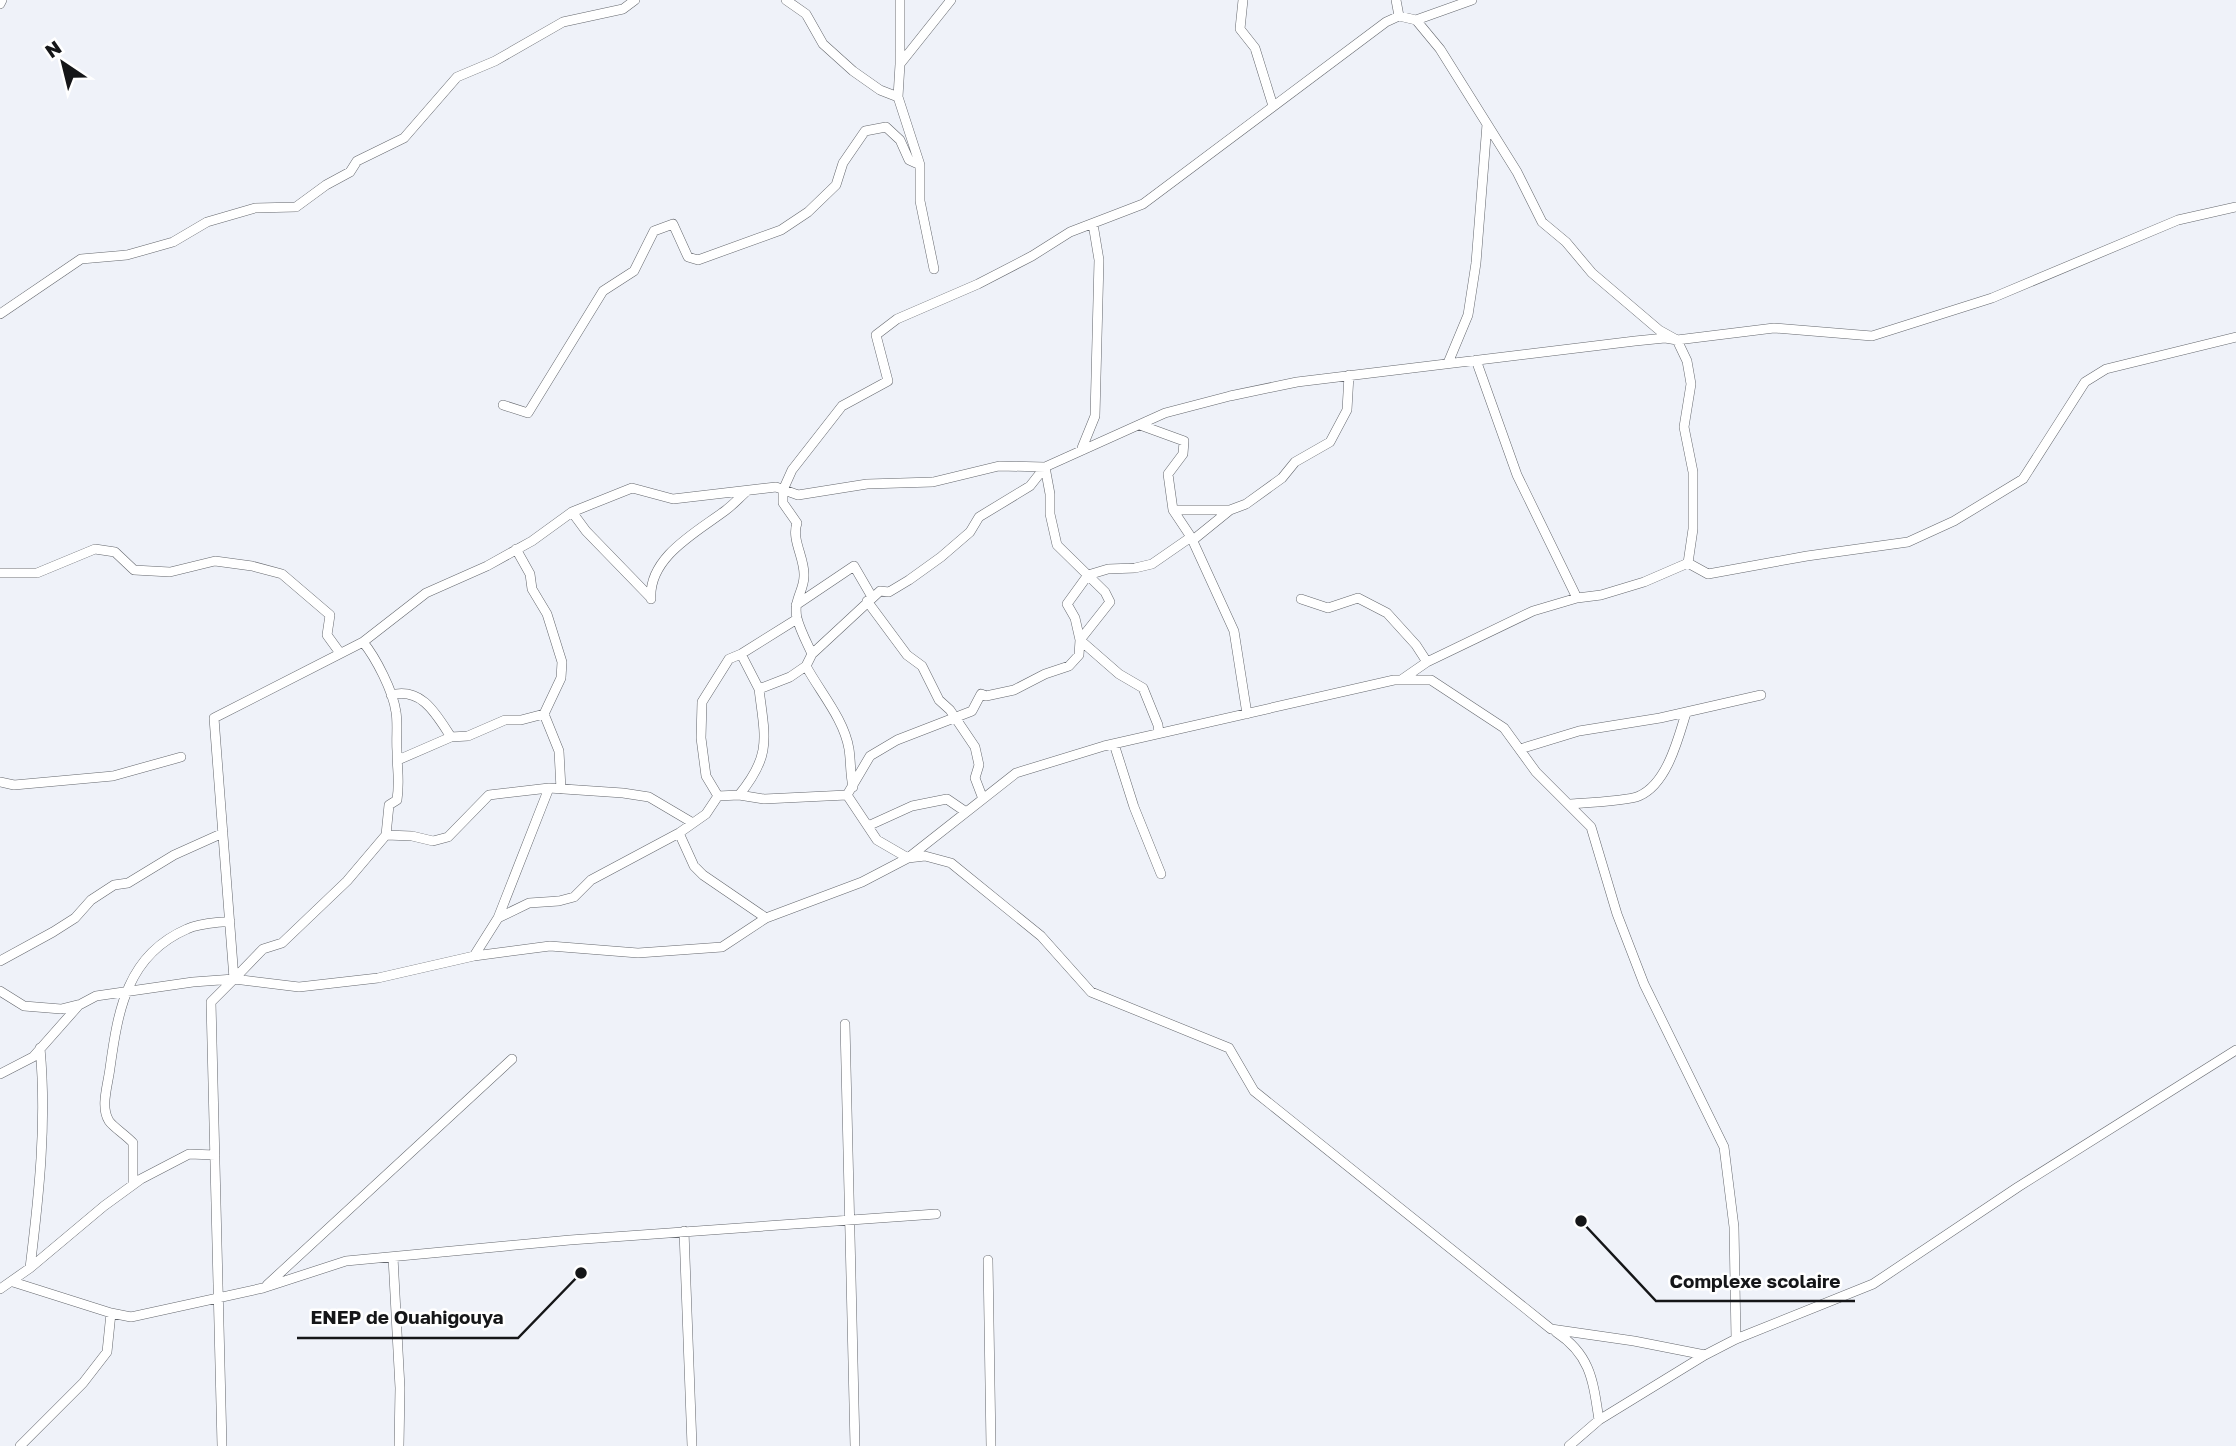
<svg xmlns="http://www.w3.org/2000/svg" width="2236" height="1446" viewBox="0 0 2236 1446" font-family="'Golos Text',sans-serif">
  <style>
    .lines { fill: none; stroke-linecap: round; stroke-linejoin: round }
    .street-casing { stroke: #64676d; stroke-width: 10 }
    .street { stroke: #fff; stroke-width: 9 }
    .leader { fill: none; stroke: #151618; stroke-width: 2.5 }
    .callout-dot { fill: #151618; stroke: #fff; stroke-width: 2.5 }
    .callout-label { font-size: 19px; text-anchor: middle; font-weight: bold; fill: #151618; stroke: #fff; stroke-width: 5; stroke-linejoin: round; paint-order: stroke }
  </style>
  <rect width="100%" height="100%" fill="#eff2f9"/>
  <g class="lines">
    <g class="street-casing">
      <path id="street" d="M786,0L806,14L823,44L853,71L880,90L898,97L900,64V0
        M1243,0L1240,29L1255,48L1273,106
        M1396,0L1399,16
        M0,4L2,0
        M1416,20L1440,49L1487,124L1476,263L1468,315L1448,363
        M900,64L951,0
        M898,97L920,165V201L934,269
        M0,314L81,259L127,255L173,242L207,222L255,208L296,207L326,185L350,172L357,161L404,138L457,77L495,61L563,22L623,9L635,0
        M1476,360L1517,475L1577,598
        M503,405L528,413L603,291L634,271L654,231L673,224L688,257L698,260L781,230L808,212L836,185L843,163L865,131L886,127L900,140L909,160L920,165
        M1140,425L1184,441L1183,454L1168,474L1173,510L1191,537L1234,631L1247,714
        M1082,448L1095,416L1099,260L1093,224
        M1173,510H1230
        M572,512L586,531L651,598
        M1193,540L1230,510L1246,504L1282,478L1295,462L1330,442L1347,410L1349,375
        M516,549L530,574L532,589L547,614L562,662L561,678L544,714L559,751L561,789
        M1688,563L1708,574L1807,556L1908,542L1954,521L2023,479L2085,382L2106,369L2236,337
        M0,573H37L95,549L115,552L134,570L170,572L215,561L252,566L282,574L330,615L327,635L340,653
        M651,599C648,557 697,532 726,510C734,504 740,497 747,491
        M1301,599L1328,608L1358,598L1387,613L1416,645L1427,662
        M867,601L907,655L922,666L939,700L950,710L975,747L979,765L975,778L983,799
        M796,605L854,566L872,597
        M741,654L759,689
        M812,654C807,643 800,630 797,618C793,600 804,591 804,576C805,558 791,540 797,523L783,503V490L792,470L842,406L888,381L876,335L897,319L978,284L1032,256L1070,232L1143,204L1386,22L1399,16L1416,20L1472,0
        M806,666C820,692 844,719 849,749C851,762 850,774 853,787
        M1401,680L1427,662L1533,611L1577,598L1601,595L1644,582L1688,563L1693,529V472L1684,427L1691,384L1687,361L1677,340L1659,330L1592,273L1566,242L1542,222L1517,172L1487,124
        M391,695C422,687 436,714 451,737
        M1159,733L1158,725L1143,688L1119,674L1080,640L1075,618L1067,604L1088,575L1108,569L1135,568L1152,564L1191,537
        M1114,744L1134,807L1161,874
        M1520,749L1579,731L1660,718L1761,695
        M398,760L451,737L468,736L505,720H521L544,714
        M0,782L14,785L113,776L181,757
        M739,795C772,755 765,738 759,689L790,677L806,666L812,654L880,591L889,592L909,580L941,557L970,532L979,517L1030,486L1045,467L1050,494V514L1057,545L1105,592L1110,602L1080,640L1079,655L1069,666L1045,674L1014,690L986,696L981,694L972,711L897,740L870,756L847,795
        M718,796L739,795L764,799L847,795L877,840L908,858L925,856L951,863L1041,936L1091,992L1229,1048L1254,1091L1551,1329L1634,1341L1705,1355
        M718,796L706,776L701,738L702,702L729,659L741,654L797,619
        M1569,804C1583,803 1628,801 1639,796C1667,784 1678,739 1686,713
        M868,826L912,806L947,799L966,812
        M679,833L694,866L703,875L766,918
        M386,835L412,836L433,841L448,837L489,795L549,788
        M498,918L529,903L559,901L574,897L591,880L679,833L706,814L718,796
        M474,956L498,918L549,788L623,793L649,797L693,823
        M0,961L53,932L75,918L91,900L114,885L128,883L174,855L223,833
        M234,979L263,949L282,943L347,881L386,835L389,805L397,800C400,779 397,771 397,751C396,738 398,724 396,712C393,691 376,658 363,642
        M0,991L24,1006L61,1009L81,1004L96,996L193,982L234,979L299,987L378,978L474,956L550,946L638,953L722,947L766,918L862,882L908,858L1016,773L1104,746L1394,680H1431L1504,728L1536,772L1591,827L1617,914L1644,984L1724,1147L1734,1227L1736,1339
        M845,1024L855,1446
        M0,1074L33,1057L79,1005
        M133,1184V1143C127,1136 113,1127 109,1121C100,1107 108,1085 110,1068C118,1010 127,955 187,929C199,923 216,923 230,921
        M684,1231L692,1446
        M393,1257L400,1388L399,1446
        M988,1260L991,1446
        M30,1268C39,1195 47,1122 40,1048
        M13,1282L111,1313L131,1317L263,1288L346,1261L570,1240L936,1214
        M267,1285L512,1059
        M0,1289L30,1268L104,1206L141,1179L189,1154L215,1155
        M1556,1332C1591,1355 1593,1381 1599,1420
        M20,1446L83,1383L107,1352L111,1313
        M222,1446L211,1002L234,979L214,718L363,642L426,593L487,566L532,541L572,512L632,488L673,499L776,487L798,495L867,484L933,482L999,466L1045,467L1165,413L1230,396L1297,382L1635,341L1665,338L1677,340L1774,328L1872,336L1992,298L2178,220L2236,207
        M1569,1446L1599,1420L1705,1355L1736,1339L1873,1284L2018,1187L2236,1050"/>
    </g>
    <use href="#street" class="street"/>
  </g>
  <path class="leader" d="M1581 1221L1656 1301H1855M581 1273L518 1338H297"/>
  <g class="callout-dot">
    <circle cx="1581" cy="1221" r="7"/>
    <circle cx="581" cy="1273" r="7"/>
  </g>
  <g class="callout-label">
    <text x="1755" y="1288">Complexe scolaire</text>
    <text x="407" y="1324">ENEP de Ouahigouya</text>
  </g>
  <g transform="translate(63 63) rotate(325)" stroke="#ffffff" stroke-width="5" paint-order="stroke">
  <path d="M0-5L12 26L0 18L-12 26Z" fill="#151618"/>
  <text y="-10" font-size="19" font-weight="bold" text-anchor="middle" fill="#151618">N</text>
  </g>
</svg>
